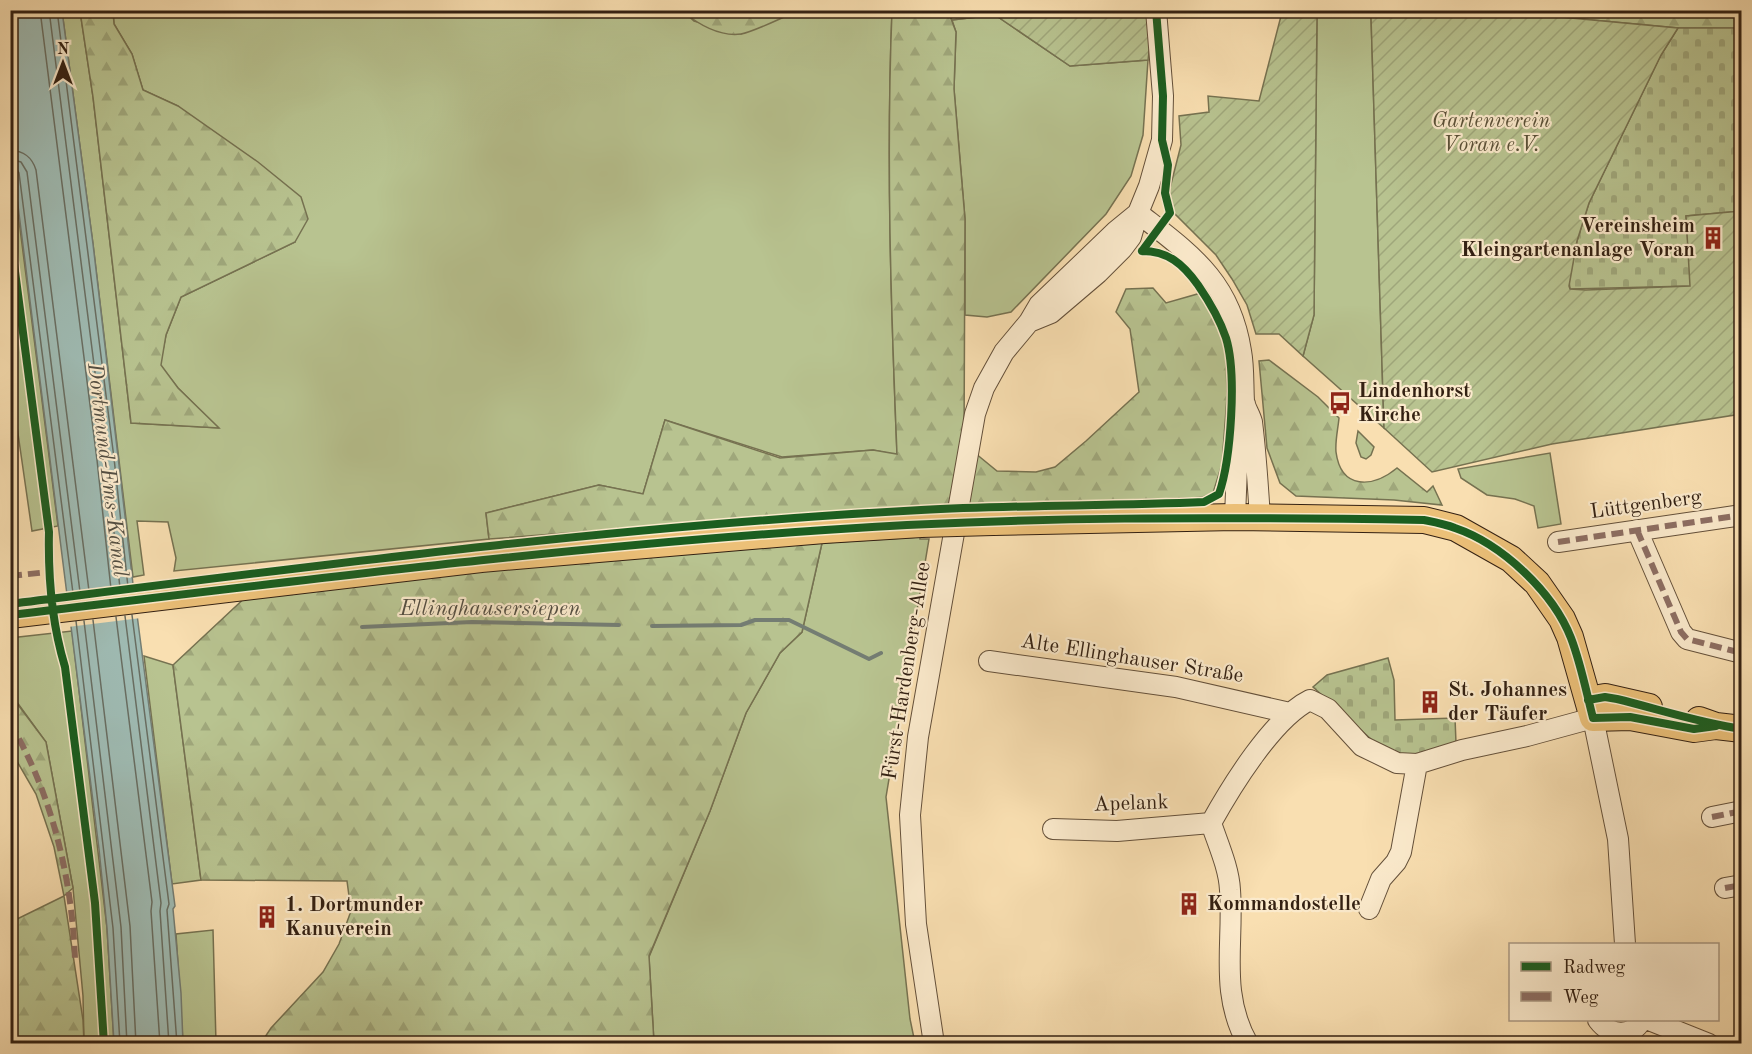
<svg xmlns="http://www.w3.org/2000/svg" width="1752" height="1054" viewBox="0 0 1752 1054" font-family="'Old Standard TT',serif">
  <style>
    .green { fill: #b8c390; stroke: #767251; stroke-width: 1.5 }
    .forest { fill: url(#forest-firs); stroke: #767251; stroke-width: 1.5 }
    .cemetery { fill: url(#cemetery-stones); stroke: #767251; stroke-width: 1.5 }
    .garden { fill: url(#garden-furrows); stroke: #767251; stroke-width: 1.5 }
    .water { fill: #9fbbb3; stroke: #747d73; stroke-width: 1.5 }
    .pier { fill: #f9dfb1 }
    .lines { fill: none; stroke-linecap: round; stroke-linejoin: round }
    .shore { stroke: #696e62; stroke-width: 1.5 }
    .stream { stroke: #747d73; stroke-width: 4 }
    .minor-casing { stroke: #64503a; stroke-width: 22 }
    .major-casing { stroke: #332012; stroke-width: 28 }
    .minor { stroke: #fbeacc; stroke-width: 20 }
    .major { stroke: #ecc078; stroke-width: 26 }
    .major-bridge-casing { stroke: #332012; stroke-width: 28; stroke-linecap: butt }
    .major-bridge { stroke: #ecc078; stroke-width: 26 }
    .quiet { stroke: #8d6e63; stroke-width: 6; stroke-dasharray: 12 6; stroke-linecap: butt }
    .cycleway-casing { stroke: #fbeacc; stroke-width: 11 }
    .cycleway { stroke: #1b5e20; stroke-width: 8 }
    .labels { text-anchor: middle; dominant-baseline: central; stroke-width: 4.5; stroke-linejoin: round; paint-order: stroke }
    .park-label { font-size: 21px; font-style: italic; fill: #5b5138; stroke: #fbeacc }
    .poi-label { font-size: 21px; font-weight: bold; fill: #332012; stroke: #fbeacc; text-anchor: start }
    .street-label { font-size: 21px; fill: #332012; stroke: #fbeacc }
    .water-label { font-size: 22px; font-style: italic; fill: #534e42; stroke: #fbeacc }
  </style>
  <defs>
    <pattern id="forest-firs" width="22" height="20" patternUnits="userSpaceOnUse" patternTransform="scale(1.5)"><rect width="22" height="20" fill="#b8c390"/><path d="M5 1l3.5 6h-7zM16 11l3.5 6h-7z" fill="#9fa77b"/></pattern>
    <pattern id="cemetery-stones" width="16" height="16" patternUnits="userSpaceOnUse" patternTransform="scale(1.5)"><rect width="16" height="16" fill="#b8c390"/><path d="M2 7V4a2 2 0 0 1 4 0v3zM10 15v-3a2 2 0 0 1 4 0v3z" fill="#9fa77b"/></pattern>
    <pattern id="garden-furrows" width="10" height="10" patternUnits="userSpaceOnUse" patternTransform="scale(1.5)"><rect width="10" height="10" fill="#b8c390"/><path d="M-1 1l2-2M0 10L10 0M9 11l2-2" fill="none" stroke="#9fa77b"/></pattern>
  </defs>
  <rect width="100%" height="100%" fill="#f9dfb1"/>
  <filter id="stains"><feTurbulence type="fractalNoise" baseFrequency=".00333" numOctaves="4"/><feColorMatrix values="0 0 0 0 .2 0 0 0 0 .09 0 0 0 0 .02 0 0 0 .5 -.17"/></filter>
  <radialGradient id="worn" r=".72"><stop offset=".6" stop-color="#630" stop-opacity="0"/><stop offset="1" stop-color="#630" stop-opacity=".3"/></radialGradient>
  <path class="green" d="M682,10L694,21L741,34L798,11H892C886,159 891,307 897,455L873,450L782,457L665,420L643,494L599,485L486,513L489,539L174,571L176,558L168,522L137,521L144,575L133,577L93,244L62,11H80L93,97L131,423L218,428L178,388L160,365L166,335L181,297L295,242L178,106L143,90L132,54L114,24L113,11Z
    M995,15L1070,66L1148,60L1143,135L1131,176L1106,214L1011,312L987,317L965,315V219L954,89L956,32L952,20Z
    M1317,16L1371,17L1384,428L1303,356L1314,315Z
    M10,150L58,526L32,531L10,378Z
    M1358,431L1374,447L1371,455L1366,459L1361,457L1356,443Z
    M1550,453L1561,524L1538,528L1534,506L1515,499L1487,495L1461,478L1458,469Z
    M920,537V539H929L886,797L910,1019L915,1043H654L649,957L710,811L746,713L780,653L802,632L822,543Z
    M72,631L107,928L114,1043H84L83,996L73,888L46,742L11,694L10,638Z
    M144,656L173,665L201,880L172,884Z
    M213,930L216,1043H183L176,934Z"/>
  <path class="forest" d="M1741,10L1742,28H1678L1560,17L1249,15V11Z
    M80,11H113L114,24L132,54L143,90L178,106L258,162L301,197L308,219L295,242L181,297L166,335L161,365L178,388L219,428L131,423L93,97Z
    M682,11H798C785,16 754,32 741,34C719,37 698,24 682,11Z
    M892,11H948L956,32L954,89L965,219L964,444L997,471L1036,472L1055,467L1086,441L1139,392L1130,329L1116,312L1126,289L1153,288L1166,303L1201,293L1218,323L1226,350L1227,397L1222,464L1213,493L1203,497L1191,498L922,506L489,539L486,513L599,485L643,494L665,420L780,458L873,450L897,454C891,306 886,159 892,11Z
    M1269,360L1318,397L1339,418C1338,429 1335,441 1336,452C1341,490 1373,488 1397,468L1427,492L1433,486L1442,505L1394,500L1296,496L1280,483L1267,448L1259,361Z
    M822,543L802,632L780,653L746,713L710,811L649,956L654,1043H261L271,1028L323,972L339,944L351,911L347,881L201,880L173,665L249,594L491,567Z
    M10,694L46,742L73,888L64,896L83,1020L84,1043H11V922L64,896L54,847L36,794L11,751Z"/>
  <path class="cemetery" d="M1678,28H1741V211L1686,216L1691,286L1570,289L1569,281L1577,241L1589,203L1661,55Z
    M1388,658L1394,680L1395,720L1455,718L1456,743L1417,757L1400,756L1382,749L1313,687L1327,675Z"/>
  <path class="garden" d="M948,11H1154L1148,60L1070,66L995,15L952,20Z
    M1281,16H1317L1314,315L1303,356L1279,334H1256L1247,305L1232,279L1216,255L1171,210L1167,200L1181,145L1179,116L1209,112L1208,96L1259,101Z
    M1467,16L1560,17L1678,28L1661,55L1589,203L1577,241L1569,286L1570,289L1586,290L1690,286L1686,216L1741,211V414L1552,444L1432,472L1384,428L1371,17Z"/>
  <path class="water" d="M10,11H62L93,244L133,584L175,906L173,909L181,993L183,1043H114L107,928L99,849L11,150Z"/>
  <path class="pier" d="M136,583L141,618L68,627L64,592Z"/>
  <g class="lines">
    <path class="shore" d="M40,10L97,460L111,589
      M49,10L106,459L120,588
      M57,10L114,458L128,587
      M10,150C24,151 32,157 36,170L89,591
      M10,159L21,162L27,172L80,592
      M10,167L16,168L19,173L73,593
      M132,615L169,904L167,910L177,1044
      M125,616L161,903L160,911L169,1044
      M116,617L152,902L151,911L160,1044
      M93,620L130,926L136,1044
      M76,621L113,928L120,1044
      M84,621L121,927L127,1044"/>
    <path class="stream" d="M652,626L741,625L755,620H789L869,659L881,653
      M362,627L472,622L619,625"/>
    <g class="minor-casing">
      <path id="minor" d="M1138,213C1190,254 1230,280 1241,351C1244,367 1243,384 1244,401C1245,408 1250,414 1252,422C1256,454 1258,486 1260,518
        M1029,322L1051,313L1098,273L1122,249L1131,237L1138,213L1149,186L1162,140L1163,96L1156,10
        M1235,517L1239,416L1245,404
        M1637,530L1681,632L1687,639L1742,653
        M1558,542L1742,515
        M989,661L1176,687L1290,713
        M1712,817L1742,811
        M1053,829L1117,831L1211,823
        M1725,888L1742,885
        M1369,909L1381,879L1396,862L1401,852L1417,764
        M1598,1020C1610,1036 1631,1038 1642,1020
        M1649,1020L1709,1044
        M934,1044L916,924L910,815L918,737L975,414L984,388L1004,352L1029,322L1039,305L1116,231L1138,213
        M1248,1044C1219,993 1234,944 1230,890C1229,868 1218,844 1211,823C1231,787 1273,718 1310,700L1328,709L1362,746L1397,763L1417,764L1462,750L1527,736L1593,718L1618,839L1625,944"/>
    </g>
    <g class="major-casing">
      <path id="major" d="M993,522L1235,517L1363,519L1424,520L1456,528L1511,559L1537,583L1562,619L1570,637L1593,718L1630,717L1694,729L1716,726
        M10,615L481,559L824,530L921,524
        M1588,700L1605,697L1649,707
        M1699,720L1716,726L1742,729"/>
    </g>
    <use href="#minor" class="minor"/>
    <use href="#major" class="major"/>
    <g class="major-bridge-casing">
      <path id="major-bridge" d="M921,524L993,522"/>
    </g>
    <use href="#major-bridge" class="major-bridge"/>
    <path class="quiet" d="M1637,530L1681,632L1687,639L1742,653
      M1558,542L1742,515
      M10,576L48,572
      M10,723C52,793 72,879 75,959
      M1712,817L1742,811
      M1725,888L1742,885"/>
    <g class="cycleway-casing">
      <path id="cycleway" d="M10,233L49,532C48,577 52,624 65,667L95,903L104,1044
        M1142,251L1170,213L1165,193L1168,165L1162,140L1163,96L1156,10
        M10,604C313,566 616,526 921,510C1015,505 1109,506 1204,502L1219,494C1231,459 1237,374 1226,338C1220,320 1209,301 1198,285C1183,264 1168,251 1142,251
        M10,615C282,583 552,548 825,530C1024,516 1224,517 1424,520C1434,522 1445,524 1455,528C1502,544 1553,592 1571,638C1581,664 1586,691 1593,718L1630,717L1694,729L1716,726
        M1588,700L1605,697L1617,699C1658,709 1700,723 1742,729"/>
    </g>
    <use href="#cycleway" class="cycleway"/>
  </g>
  <defs>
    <g id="building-bare" transform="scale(1.8)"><path d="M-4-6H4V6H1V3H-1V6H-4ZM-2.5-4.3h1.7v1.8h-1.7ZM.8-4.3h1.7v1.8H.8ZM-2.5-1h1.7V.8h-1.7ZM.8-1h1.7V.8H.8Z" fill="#8f2418" stroke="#fbeacc" stroke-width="2.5" paint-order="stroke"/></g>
    <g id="bus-bare" transform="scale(1.8)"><path d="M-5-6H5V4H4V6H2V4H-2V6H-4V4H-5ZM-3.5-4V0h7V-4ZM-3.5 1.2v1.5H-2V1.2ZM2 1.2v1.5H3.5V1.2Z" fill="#8f2418" stroke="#fbeacc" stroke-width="2.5" paint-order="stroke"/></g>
  </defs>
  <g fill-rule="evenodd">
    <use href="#building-bare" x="1713" y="238"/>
    <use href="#bus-bare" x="1340" y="403"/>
    <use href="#building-bare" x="1430" y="702"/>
    <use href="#building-bare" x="1189" y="904"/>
    <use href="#building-bare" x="267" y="917"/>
  </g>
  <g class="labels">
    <g class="park-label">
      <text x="1491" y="121">Gartenverein<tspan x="1491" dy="24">Voran e.V.</tspan></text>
    </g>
    <g class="poi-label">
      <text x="1695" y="226" text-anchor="end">Vereinsheim<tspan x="1695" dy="24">Kleingartenanlage Voran</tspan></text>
      <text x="1358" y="391">Lindenhorst<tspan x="1358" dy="24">Kirche</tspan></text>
      <text x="1448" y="690">St. Johannes<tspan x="1448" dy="24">der Täufer</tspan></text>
      <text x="1207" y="904">Kommandostelle</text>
      <text x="285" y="905">1. Dortmunder<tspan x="285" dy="24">Kanuverein</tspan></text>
    </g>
    <g class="street-label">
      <text transform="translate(1646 505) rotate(-8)">Lüttgenberg</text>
      <text transform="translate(1132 659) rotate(9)">Alte Ellinghauser Straße</text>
      <text transform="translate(907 671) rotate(-81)">Fürst-Hardenberg-Allee</text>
      <text transform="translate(1131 804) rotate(-2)">Apelank</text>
    </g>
    <g class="water-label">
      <text transform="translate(107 470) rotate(83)">Dortmund-Ems-Kanal</text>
      <text x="490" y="609">Ellinghausersiepen</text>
    </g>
  </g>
  <rect width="1752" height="1054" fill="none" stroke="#f9dfb1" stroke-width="36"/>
  <rect x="12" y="12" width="1728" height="1030" fill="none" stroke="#332012" stroke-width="3"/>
  <rect x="18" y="18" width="1716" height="1018" fill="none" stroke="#332012" stroke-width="1.5"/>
  <rect x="1509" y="943" width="210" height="78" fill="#fbeacc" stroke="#ab9982" stroke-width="1.5"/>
  <rect x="1521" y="962" width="30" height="9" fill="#1b5e20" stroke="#ab9982" stroke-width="1.5"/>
  <text x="1563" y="973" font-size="18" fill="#332012">Radweg</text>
  <rect x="1521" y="992" width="30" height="9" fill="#8d6e63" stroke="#ab9982" stroke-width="1.5"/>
  <text x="1563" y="1003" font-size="18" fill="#332012">Weg</text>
  <g transform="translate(63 63)" stroke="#fbeacc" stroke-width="4.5" paint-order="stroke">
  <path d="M0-4.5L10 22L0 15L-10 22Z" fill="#332012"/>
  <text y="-9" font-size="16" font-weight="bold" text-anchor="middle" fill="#332012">N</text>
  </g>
  <rect width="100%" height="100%" filter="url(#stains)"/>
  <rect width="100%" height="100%" fill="url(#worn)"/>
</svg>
